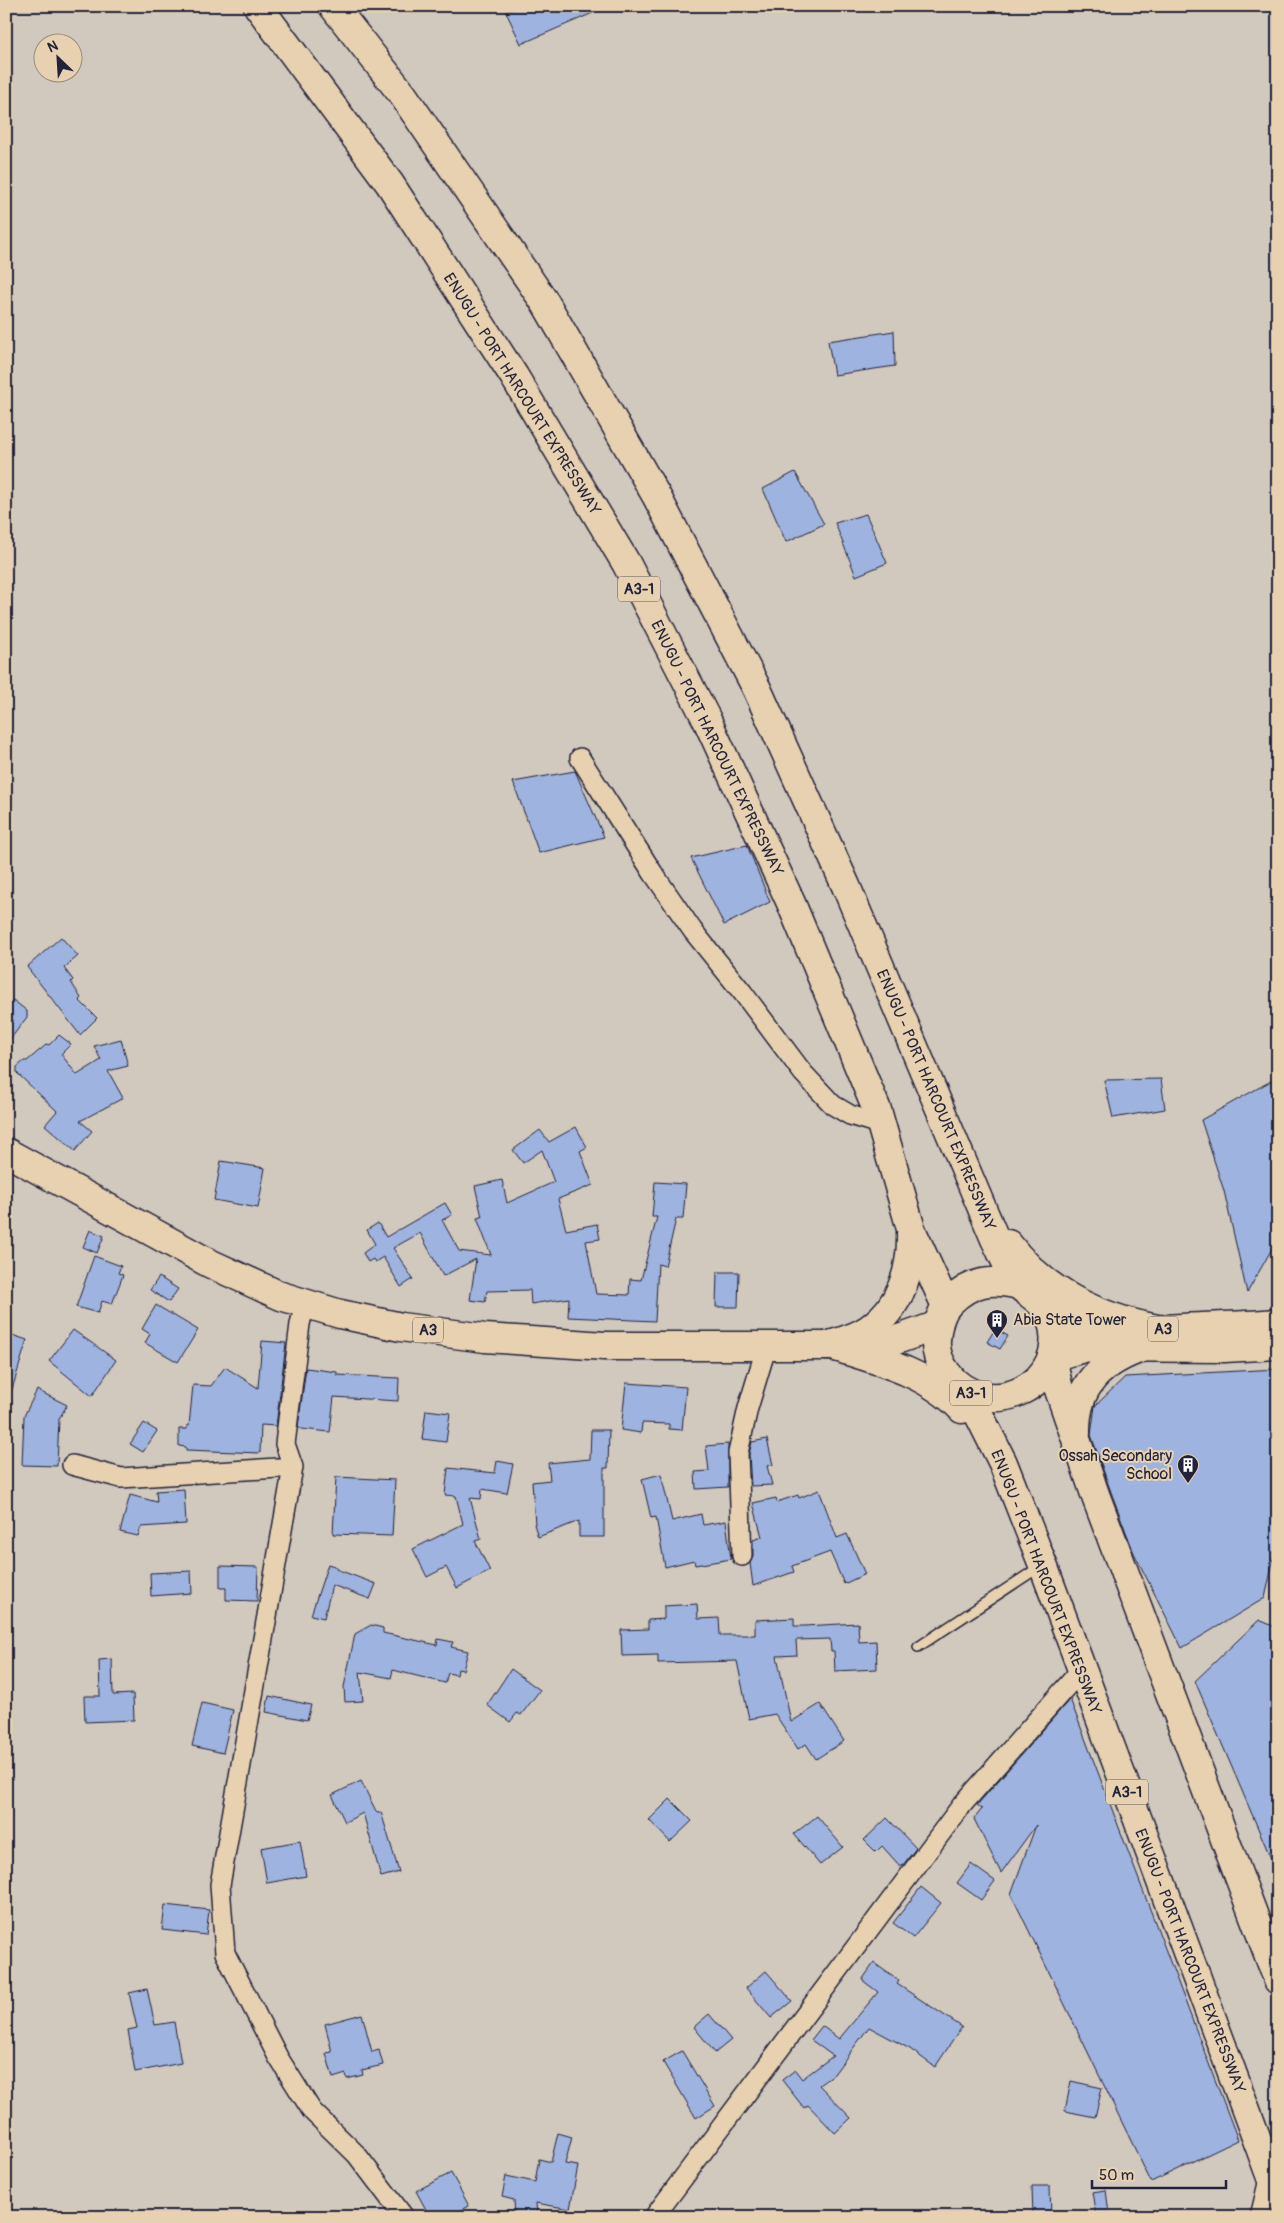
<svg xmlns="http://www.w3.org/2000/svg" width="1284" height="2223" viewBox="0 0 1284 2223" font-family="Pangolin,sans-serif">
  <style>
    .building { fill: #9eb3e0; stroke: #22223b }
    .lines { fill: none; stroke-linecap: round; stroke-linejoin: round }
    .service-casing { stroke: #22223b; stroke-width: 12 }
    .minor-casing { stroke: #22223b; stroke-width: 22 }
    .primary-casing { stroke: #22223b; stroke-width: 31 }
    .trunk-casing { stroke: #22223b; stroke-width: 31 }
    .service { stroke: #e7d1b0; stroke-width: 9 }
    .minor { stroke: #e7d1b0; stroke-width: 19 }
    .primary { stroke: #e7d1b0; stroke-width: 28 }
    .trunk { stroke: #e7d1b0; stroke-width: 28 }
    .labels { text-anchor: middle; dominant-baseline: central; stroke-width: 4; stroke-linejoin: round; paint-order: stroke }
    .shield { fill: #e7d1b0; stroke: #5d565e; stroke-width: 1 }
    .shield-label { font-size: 15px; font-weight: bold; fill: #22223b }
    .street-label { font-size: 16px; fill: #22223b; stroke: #e7d1b0 }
    .poi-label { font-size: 16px; fill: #22223b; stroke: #e7d1b0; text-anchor: start }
  </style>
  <rect width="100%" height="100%" fill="#d1c8be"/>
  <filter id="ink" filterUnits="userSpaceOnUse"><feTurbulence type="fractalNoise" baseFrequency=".02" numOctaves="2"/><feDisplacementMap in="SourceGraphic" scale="10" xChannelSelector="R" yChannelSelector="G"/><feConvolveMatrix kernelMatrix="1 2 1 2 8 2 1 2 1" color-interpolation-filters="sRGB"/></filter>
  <g filter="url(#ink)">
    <path class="building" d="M519,6H609L521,44L506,12Z
      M894,331L895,366L834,375L828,341Z
      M795,472L824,524L786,542L763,489Z
      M866,514L887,563L856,576L835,523Z
      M575,771L604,837L539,853L513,782Z
      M747,845L770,902L724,925L691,858Z
      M61,937L78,956L64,968L73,980L71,982L81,998L79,1000L97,1018L80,1035L27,967Z
      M13,1000L27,1011V1017L6,1045V1010Z
      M59,1035L71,1044L61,1054L77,1075L101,1060L94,1046L121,1039L128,1066L108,1071L123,1098L80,1121L92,1131L75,1151L45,1125L57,1111L17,1073V1067L24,1061H27L47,1044L49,1045Z
      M1278,1077V1238L1247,1293L1224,1191L1201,1120Z
      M1161,1079L1165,1109L1113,1118L1104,1080Z
      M576,1127L587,1147L580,1151L593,1185L558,1199L566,1230L597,1224L600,1239L586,1241L596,1294L629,1295L630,1279L641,1280L657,1217H652L655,1182L686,1184L683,1219H676L665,1266L658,1264L655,1321L568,1317L569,1298L531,1304L530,1290L487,1291L485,1302L470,1300L476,1259L443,1276L420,1233L393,1248L413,1279L401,1287L383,1257L375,1262L373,1259L368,1262L363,1253L375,1244L367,1230L378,1223L386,1237L445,1203L452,1215L442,1220L459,1251L491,1255L477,1218L482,1217L475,1186L502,1180L507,1203L554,1182L542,1150L523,1163L513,1150L540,1130L549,1142Z
      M221,1161L265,1168L258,1208L214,1200Z
      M90,1230L104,1236L97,1253L83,1247Z
      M94,1256L121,1266L118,1273L123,1275L112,1304L102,1301L98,1313L76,1307Z
      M717,1272H739L738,1307H716Z
      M159,1277L178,1289L169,1302L150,1290Z
      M156,1305L198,1330L178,1362L145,1343L150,1334L142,1329Z
      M995,1329L1008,1336L1000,1349L987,1342Z
      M73,1330L116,1360L92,1396L49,1361Z
      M6,1333L27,1340L10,1396H6Z
      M262,1341L286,1343L276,1426L261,1425L260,1453L186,1450V1447L179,1446V1429H187V1425L189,1426L193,1385L211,1386L225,1367L258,1388Z
      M306,1368L337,1372V1375L399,1378L398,1401L334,1397L330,1432L301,1429L298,1427Z
      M1278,1369V1539L1265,1598L1182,1648L1134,1553L1111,1492L1091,1435L1095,1406L1125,1377Z
      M626,1383L686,1387L682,1430L669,1429V1424L642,1423L641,1433L621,1430Z
      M37,1390L67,1405L59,1419L57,1466L22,1465L24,1416Z
      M426,1410L450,1413L446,1442L422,1439Z
      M144,1423L157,1431L143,1452L130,1444Z
      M591,1430H609L608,1468H604V1537H579V1521L538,1537L534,1524H535L532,1482L550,1480L548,1463L590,1459Z
      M767,1439L773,1465L767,1466L772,1485L751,1486L749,1454L752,1442Z
      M728,1444V1487L696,1489L695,1472L709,1471L706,1446Z
      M497,1461L513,1464L507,1493L482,1489L481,1499L470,1498L481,1539L475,1541L490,1571L457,1588L446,1567L427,1577L413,1549L463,1524L456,1496L445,1495L448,1468L495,1473Z
      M661,1474L672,1521L701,1514L703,1525L726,1521L731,1559L695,1565L694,1560L665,1567L656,1517L651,1518L642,1479Z
      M336,1477L395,1480L392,1536L333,1534Z
      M184,1489L186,1524L141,1527L138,1536L120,1532L130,1495L157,1502L156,1491Z
      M819,1490L837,1538L847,1534L865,1574L844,1584L830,1552L792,1566L794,1572L753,1586L750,1563L753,1556V1540L762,1537L753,1503L776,1498L777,1502L798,1495L799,1498Z
      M328,1564L337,1567L336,1569L376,1584L370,1599L332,1585L324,1618L311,1615Z
      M220,1566L258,1567L257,1601L226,1600V1588H220Z
      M191,1571L192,1593L151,1596L150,1573Z
      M697,1604L698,1619L719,1618L720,1635H755V1620L794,1618V1626H804L858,1623L859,1642L876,1641L877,1669L835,1671L834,1651H831L830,1639L796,1640L797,1655L777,1656L791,1722L820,1704L844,1741L816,1759L806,1744L798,1749L775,1714L749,1719L737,1661L658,1663V1655L622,1656L621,1630L648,1629V1620L664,1619V1606Z
      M1259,1620L1278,1628V1875L1195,1681Z
      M371,1625L383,1628V1633L437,1645L438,1639L453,1642L451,1647L468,1651L463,1670L458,1669L457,1675L448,1673L445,1683L393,1670L391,1678L360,1672L363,1701L345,1702L344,1687L355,1634Z
      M112,1659L113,1695L133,1694L134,1720L85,1722L84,1696H100L99,1660Z
      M511,1669L540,1690L521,1715L517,1713L510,1722L487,1705Z
      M269,1696L311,1705L307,1720L266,1712Z
      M1070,1699L1238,2140L1151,2182L1011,1894L1036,1825L1001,1873L974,1819L982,1809L977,1805Z
      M202,1703L233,1710L223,1753L192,1746Z
      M361,1781L377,1813L381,1812L399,1872L381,1877L363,1813L345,1822L332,1795Z
      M670,1799L692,1821L670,1842L649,1820Z
      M817,1816L843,1847L820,1865L794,1834Z
      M887,1818L916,1848L903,1865H899L882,1846L876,1852L864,1840Z
      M300,1841L306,1876L267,1883L261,1848Z
      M971,1864L995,1881L981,1900L957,1883Z
      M921,1887L941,1903L913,1938L893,1923Z
      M165,1905L209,1910L206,1935L162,1930Z
      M874,1963L899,1981L897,1984L962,2027L935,2067L910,2049L869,2027L834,2074L819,2085L851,2118L835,2133L808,2105L804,2108L782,2080L795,2070L802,2079L833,2056L811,2040L822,2026L839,2039L878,1992L862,1980Z
      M766,1971L792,2001L771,2018L746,1988Z
      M147,1989L155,2025L174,2022L181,2063L135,2072L128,2030L137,2028L129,1993Z
      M362,2014L372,2052L379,2050L383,2065L362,2070L363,2075L347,2079L346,2074L333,2078L326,2053L332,2052L325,2024Z
      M709,2014L731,2040L715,2053L694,2027Z
      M682,2051L715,2106L696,2118L663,2062Z
      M1071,2081L1102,2088L1095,2117L1065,2111Z
      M558,2133L572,2137L565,2164L578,2166L570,2209L536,2203L537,2217H515L514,2200L502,2197L506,2176L535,2182L539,2159L551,2162Z
      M451,2173L469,2206L449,2217H430L416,2191Z
      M1032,2186H1050L1051,2217H1033Z
      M1106,2190L1109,2214L1096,2216L1092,2192Z"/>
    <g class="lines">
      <g class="service-casing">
        <path id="service" d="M918,1647L1041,1566"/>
      </g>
      <g class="minor-casing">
        <path id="minor" d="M580,758L653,873L693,931L743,993L803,1073L833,1105L850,1115L882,1125
          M305,1304L300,1324L285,1444L293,1467L220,1885L225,1953L278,2057L312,2111L357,2155L404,2217
          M72,1465L121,1478L293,1467
          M742,1556L738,1453L748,1408L767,1345
          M654,2217L962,1805L1081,1670
          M1260,2217L1270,2175"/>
      </g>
      <g class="primary-casing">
        <path id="primary" d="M6,1152L209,1263L281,1296L340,1314L401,1327L485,1338L605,1346H832L888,1343L938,1325
          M1050,1318C1091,1338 1138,1330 1182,1328C1214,1326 1246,1326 1278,1323
          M1052,1357L1087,1347L1224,1348L1278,1345"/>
      </g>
      <g class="trunk-casing">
        <path id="trunk" d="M258,6L390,184L514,376L626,563L707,720L791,903L877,1110L911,1229L946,1306
          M333,6L403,95L546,304L657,497L757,689L846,886L995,1239C1002,1252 1011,1276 1020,1286C1032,1297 1045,1302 1051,1319C1073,1384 986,1427 946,1372C940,1363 935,1351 936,1340C937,1326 940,1312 950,1302C971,1281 992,1278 1020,1285
          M1008,1244C1045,1293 1098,1317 1157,1329
          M826,1346C840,1342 856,1338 869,1329C901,1307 912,1269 911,1233
          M832,1346C877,1360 929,1373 962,1409
          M1052,1357L1059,1390L1096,1497L1278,1980
          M967,1391L1003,1463L1043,1565L1278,2196
          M1076,1433C1075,1385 1101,1362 1144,1347"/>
      </g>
      <use href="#service" class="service"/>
      <use href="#minor" class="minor"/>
      <use href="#primary" class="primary"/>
      <use href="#trunk" class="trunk"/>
    </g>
  </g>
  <defs>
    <g id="building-pin" transform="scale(1.125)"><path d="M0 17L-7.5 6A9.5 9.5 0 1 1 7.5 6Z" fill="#22223b" stroke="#e7d1b0"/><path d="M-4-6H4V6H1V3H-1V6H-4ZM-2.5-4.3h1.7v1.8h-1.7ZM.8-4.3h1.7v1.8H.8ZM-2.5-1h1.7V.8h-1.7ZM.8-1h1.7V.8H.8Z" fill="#fff"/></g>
  </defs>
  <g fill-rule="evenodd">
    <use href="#building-pin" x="997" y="1320"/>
    <use href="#building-pin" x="1188" y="1465"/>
  </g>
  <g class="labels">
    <g class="shield">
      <rect x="618" y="576.5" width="42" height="25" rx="4"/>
      <rect x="1148" y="1316.5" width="30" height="25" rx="4"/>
      <rect x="413" y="1317.5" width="30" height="25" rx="4"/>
      <rect x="950" y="1380.5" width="42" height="25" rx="4"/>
      <rect x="1106" y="1779.5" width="42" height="25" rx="4"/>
    </g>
    <g class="shield-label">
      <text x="639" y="589">A3-1</text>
      <text x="1163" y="1329">A3</text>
      <text x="428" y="1330">A3</text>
      <text x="971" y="1393">A3-1</text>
      <text x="1127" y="1792">A3-1</text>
    </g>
    <g class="street-label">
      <text transform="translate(522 394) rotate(58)">ENUGU - PORT HARCOURT EXPRESSWAY</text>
      <text transform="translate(717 748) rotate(64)">ENUGU - PORT HARCOURT EXPRESSWAY</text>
      <text transform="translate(936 1100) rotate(67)">ENUGU - PORT HARCOURT EXPRESSWAY</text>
      <text transform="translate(1046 1582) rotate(69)">ENUGU - PORT HARCOURT EXPRESSWAY</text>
      <text transform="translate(1190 1961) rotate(69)">ENUGU - PORT HARCOURT EXPRESSWAY</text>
    </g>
    <g class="poi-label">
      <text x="1013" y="1320">Abia State Tower</text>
      <text x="1172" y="1456" text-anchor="end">Ossah Secondary<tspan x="1172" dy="18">School</tspan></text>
    </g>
  </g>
  <rect width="1284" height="2223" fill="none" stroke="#e7d1b0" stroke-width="25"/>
  <rect x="12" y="12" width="1259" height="2198" fill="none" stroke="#22223b" stroke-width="2" filter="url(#ink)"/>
  <g transform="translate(58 58) rotate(335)"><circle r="24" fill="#e7d1b0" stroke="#988b81"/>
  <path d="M0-4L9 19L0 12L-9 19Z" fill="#22223b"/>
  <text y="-8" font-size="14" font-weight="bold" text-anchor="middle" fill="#22223b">N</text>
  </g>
  <path d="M1092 2180v8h134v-8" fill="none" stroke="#22223b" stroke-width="2.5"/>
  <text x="1099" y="2180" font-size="15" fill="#22223b" stroke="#e7d1b0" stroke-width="4" paint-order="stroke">50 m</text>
</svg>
